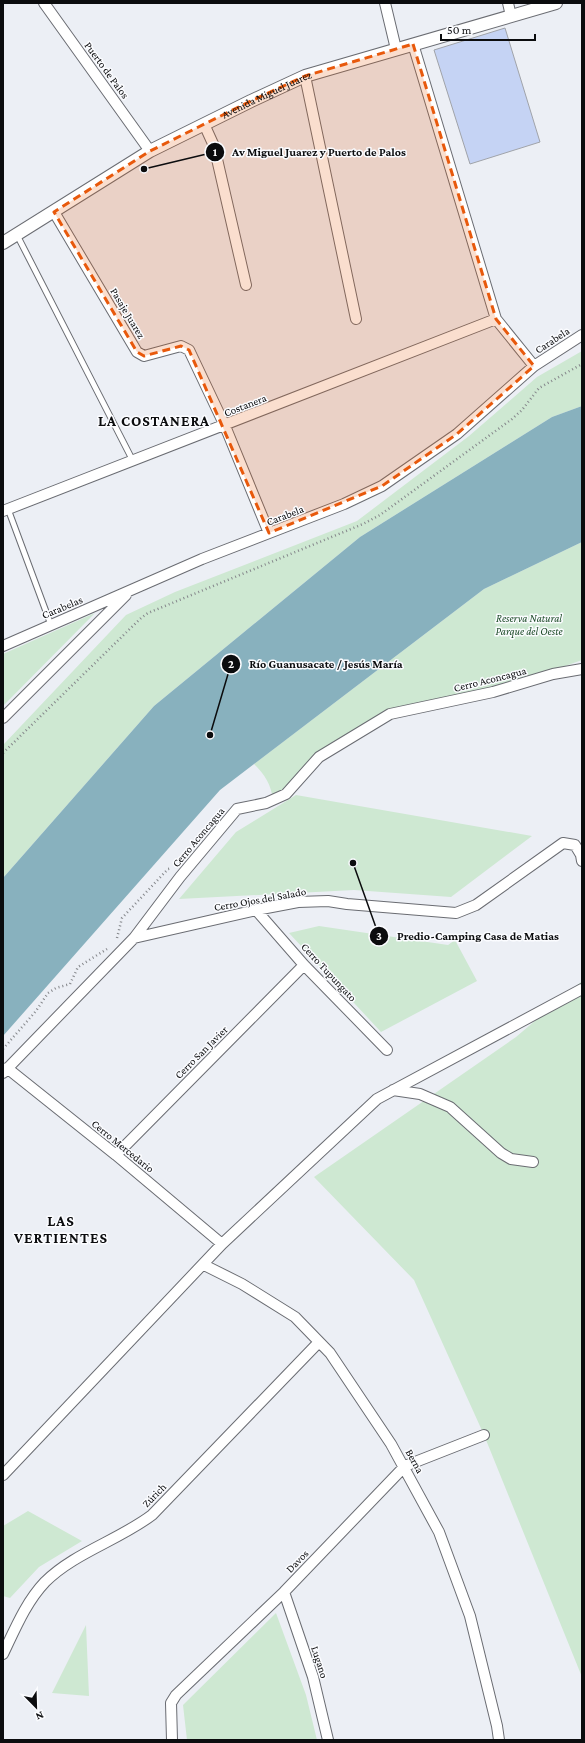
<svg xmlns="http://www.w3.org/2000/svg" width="585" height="1743" viewBox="0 0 585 1743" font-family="'Crimson Pro',serif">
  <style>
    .green { fill: #cee8d2 }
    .water { fill: #88b1be }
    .building { fill: #c5d3f4; stroke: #a0a3a9 }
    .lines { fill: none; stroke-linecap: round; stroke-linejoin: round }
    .service-casing { stroke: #6a6c72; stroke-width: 7 }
    .minor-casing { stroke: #6a6c72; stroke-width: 12 }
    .tertiary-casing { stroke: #6a6c72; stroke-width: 14 }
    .path { stroke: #85878b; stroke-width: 2.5; stroke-dasharray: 1 3; stroke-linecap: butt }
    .service { stroke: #fff; stroke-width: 5 }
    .minor { stroke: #fff; stroke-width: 10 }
    .tertiary { stroke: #fff; stroke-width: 12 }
    .marked { fill: #e8590c; fill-opacity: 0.2; stroke: #e8590c; stroke-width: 3; stroke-dasharray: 8 5; stroke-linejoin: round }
    .labels { text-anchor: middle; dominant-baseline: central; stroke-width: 3; stroke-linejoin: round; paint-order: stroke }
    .street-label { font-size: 11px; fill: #0b0c0e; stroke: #fbfcff }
    .park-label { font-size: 11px; font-style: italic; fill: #1e4c29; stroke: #fbfcff }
    .district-label { font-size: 15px; font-weight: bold; letter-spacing: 1px; fill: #0b0c0e; stroke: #fbfcff }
    .leader { fill: none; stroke: #0b0c0e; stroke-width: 1.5 }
    .callout-dot { fill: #0b0c0e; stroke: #fbfcff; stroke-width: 1.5 }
    .mark-label { font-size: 12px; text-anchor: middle; font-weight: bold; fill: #fff }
    .callout-label { font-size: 12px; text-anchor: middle; font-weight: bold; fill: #0b0c0e; stroke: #fbfcff; stroke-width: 3; stroke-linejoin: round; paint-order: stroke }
  </style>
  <rect width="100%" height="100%" fill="#eceff5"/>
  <path class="green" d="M582,351V406L552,417L360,537L154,706L3,878V745L126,615L175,592L357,521L469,436L537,377Z
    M582,542V660L493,692L390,714L319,757L273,800C271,784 265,775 254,764L484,589Z
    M95,613L3,706V654Z
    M296,795L532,836L451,897L354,890L179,899L236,832Z
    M319,926L448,945L455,940L477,981L381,1032L289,933Z
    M582,981V1677L484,1435L414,1280L314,1177L516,1037Z
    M28,1511L82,1541L39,1567L10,1598L3,1596V1526Z
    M276,1613L306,1695L317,1740H187L183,1705Z
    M86,1625L89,1696L52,1693Z"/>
  <path class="water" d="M582,406V542L484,589L220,790L3,1036V878L154,706L360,537L552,417Z"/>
  <path class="building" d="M505,28L540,142L470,164L434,50Z"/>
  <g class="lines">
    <g class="service-casing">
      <path id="service" d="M17,235L133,461
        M8,509L51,625"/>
    </g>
    <g class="minor-casing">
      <path id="minor" d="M44,3L150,151
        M385,3L396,49
        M508,3L511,16
        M413,44L496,319L534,366
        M305,76L356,319
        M204,124L214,146L246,285
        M54,212L137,352L144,356L181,346L189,350L225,426L269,533
        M3,511L496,319
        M3,646L202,559L344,504L382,486L457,434L534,366L582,335
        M3,718L126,595
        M256,910L304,965L387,1050
        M134,938L256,910L298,902L328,901L347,904L456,913L476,905L563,843L575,845L581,855L582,861
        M7,1068L116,1155L222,1244
        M3,1073L134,938L180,877L237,809L266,803L286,794L319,757L390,714L493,692L553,674L582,669
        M393,1090L420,1094L450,1107L501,1153L511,1159L533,1162
        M116,1155L304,965
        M204,1265L242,1284L295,1317L330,1353L391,1444L439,1532L470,1616L497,1726L499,1740
        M3,1475L222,1244L377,1099L582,989
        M284,1592L313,1677L328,1740
        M3,1654C15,1629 26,1602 45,1582C74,1553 119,1540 152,1515L319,1342
        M172,1740L171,1703L176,1695L284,1592L405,1466L484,1435"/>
    </g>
    <g class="tertiary-casing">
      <g id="tertiary">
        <path id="s1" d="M3,243L150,151L251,101L305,76L556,3"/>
      </g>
    </g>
    <path class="path" d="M3,753L141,618L148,613L363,524L380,515L512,419L522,410L539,388L582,364
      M117,938L122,918L168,869L172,868
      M3,1049L36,1011L48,993L56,988L70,984L78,967L107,949"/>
    <use href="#service" class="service"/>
    <use href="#minor" class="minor"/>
    <use href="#tertiary" class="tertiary"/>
  </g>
  <path class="marked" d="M413,44L496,319L534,366L457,434L382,486L269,533L189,350L181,346L144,356L137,352L54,212L150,151L251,101L305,76Z"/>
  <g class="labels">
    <g class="street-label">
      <text transform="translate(107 70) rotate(54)">Puerto de Palos</text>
      <text stroke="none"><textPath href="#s1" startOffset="303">Avenida Miguel Juarez</textPath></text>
      <text transform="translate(128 313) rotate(59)">Pasaje Juarez</text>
      <text transform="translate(552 340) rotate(-33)">Carabela</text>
      <text transform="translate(245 405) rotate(-21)">Costanera</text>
      <text transform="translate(285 515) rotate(-21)">Carabela</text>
      <text transform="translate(62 607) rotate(-23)">Carabelas</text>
      <text transform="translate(490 679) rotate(-14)">Cerro Aconcagua</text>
      <text transform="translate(198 837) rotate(-50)">Cerro Aconcagua</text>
      <text transform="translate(260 899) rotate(-10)">Cerro Ojos del Salado</text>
      <text transform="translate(329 972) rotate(47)">Cerro Tupungato</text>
      <text transform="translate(201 1052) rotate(-45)">Cerro San Javier</text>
      <text transform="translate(123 1146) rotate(39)">Cerro Mercedario</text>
      <text transform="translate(415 1461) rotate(61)">Berna</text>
      <text transform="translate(154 1495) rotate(-45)">Zúrich</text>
      <text transform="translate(297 1561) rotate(-46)">Davos</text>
      <text transform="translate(320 1662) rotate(72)">Lugano</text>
    </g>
    <g class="park-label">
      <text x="529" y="618">Reserva Natural<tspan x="529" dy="13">Parque del Oeste</tspan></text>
    </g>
    <g class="district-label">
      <text x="154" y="421">LA COSTANERA</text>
      <text x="61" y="1221">LAS<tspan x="61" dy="17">VERTIENTES</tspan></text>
    </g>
  </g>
  <path class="leader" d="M144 169L215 152M210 735L231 664M353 863L379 936"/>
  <g class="callout-dot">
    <circle cx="144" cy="169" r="4"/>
    <circle cx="210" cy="735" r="4"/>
    <circle cx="353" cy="863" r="4"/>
    <circle cx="215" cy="152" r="10"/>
    <circle cx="231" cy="664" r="10"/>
    <circle cx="379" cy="936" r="10"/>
  </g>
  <g class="mark-label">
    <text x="215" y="156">1</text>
    <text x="231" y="668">2</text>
    <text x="379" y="940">3</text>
  </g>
  <g class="callout-label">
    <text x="319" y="156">Av Miguel Juarez y Puerto de Palos</text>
    <text x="326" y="668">Río Guanusacate / Jesús María</text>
    <text x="478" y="940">Predio-Camping Casa de Matias</text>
  </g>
  <rect width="585" height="1743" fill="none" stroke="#0b0c0e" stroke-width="8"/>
  <g transform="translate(36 1707) rotate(157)" stroke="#fbfcff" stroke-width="3" paint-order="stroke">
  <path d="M0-3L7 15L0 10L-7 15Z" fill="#0b0c0e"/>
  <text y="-6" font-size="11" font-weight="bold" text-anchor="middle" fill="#0b0c0e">N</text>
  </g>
  <path d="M441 34v6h94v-6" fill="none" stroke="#0b0c0e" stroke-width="2"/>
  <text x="447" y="34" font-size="12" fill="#0b0c0e" stroke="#fbfcff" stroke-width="3" paint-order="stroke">50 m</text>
</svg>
